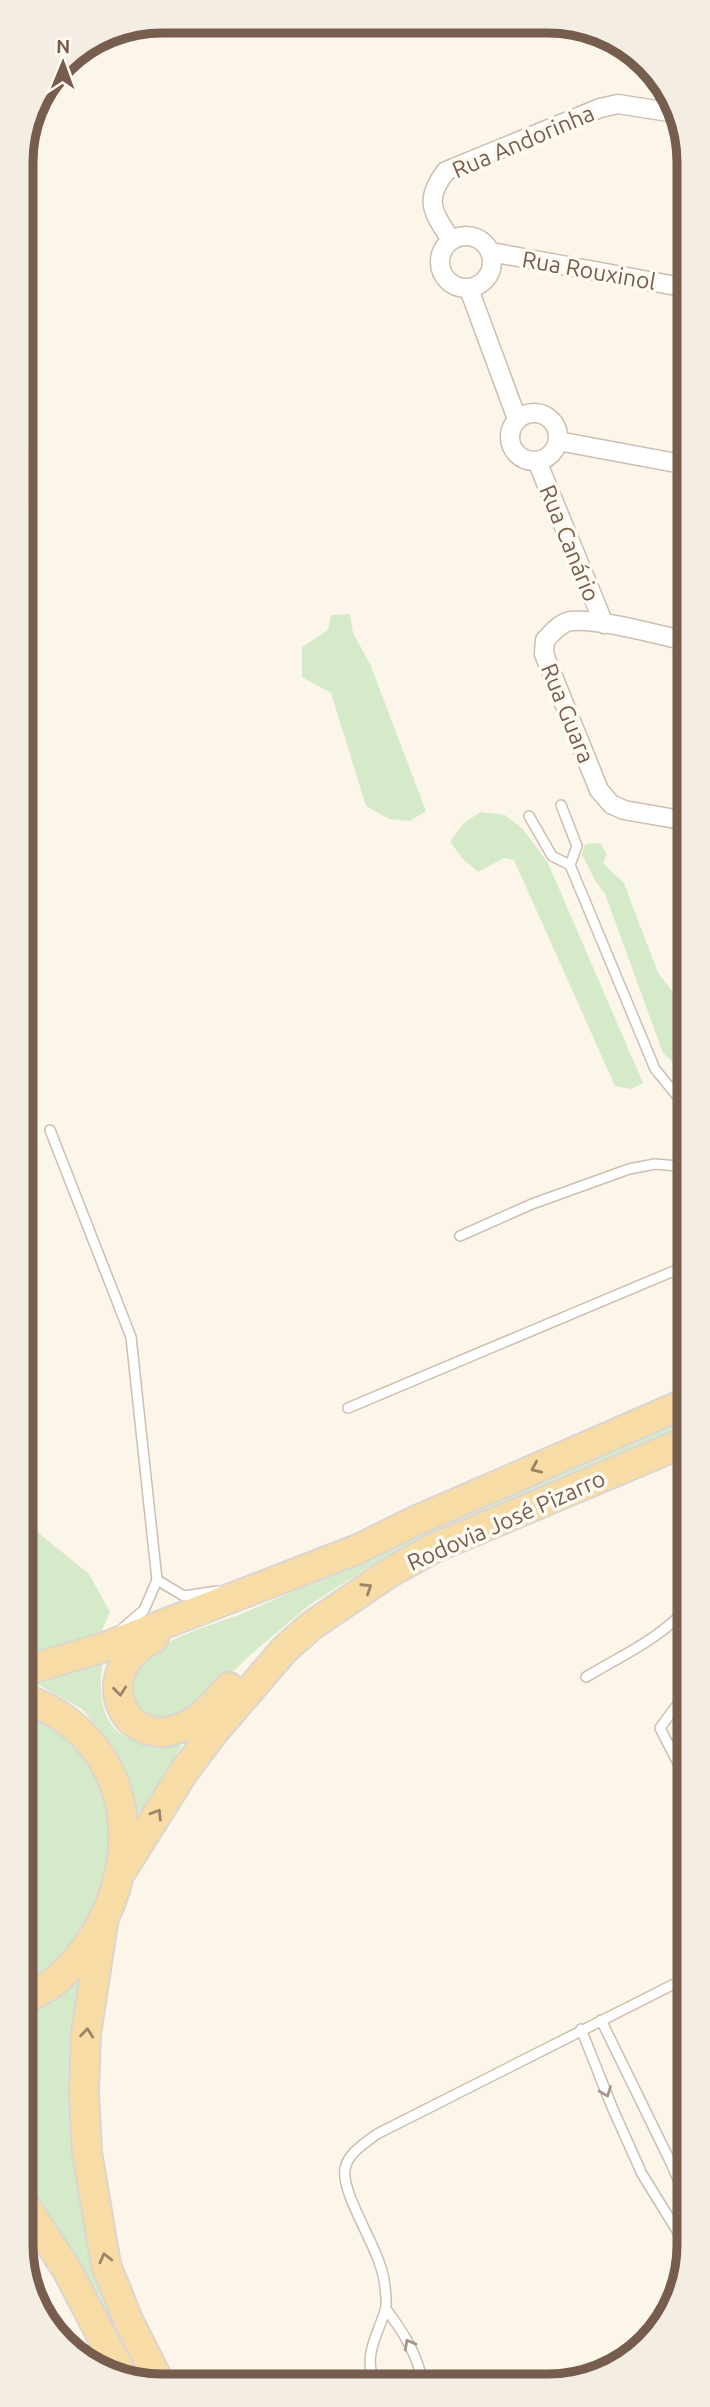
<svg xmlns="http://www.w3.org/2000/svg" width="710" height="2407" viewBox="0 0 710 2407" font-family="Ubuntu,sans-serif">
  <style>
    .green { fill: #d5eac8 }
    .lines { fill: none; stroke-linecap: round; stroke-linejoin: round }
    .lane-casing { stroke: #cfbeaf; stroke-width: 12 }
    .street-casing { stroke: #cfbeaf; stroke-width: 21 }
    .primary-casing { stroke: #dcd5d1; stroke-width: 32 }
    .lane { stroke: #fff; stroke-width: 9 }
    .street { stroke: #fff; stroke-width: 18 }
    .primary { stroke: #f8dca5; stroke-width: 28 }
    .oneway { stroke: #9e8367 }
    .oneway2 { stroke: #a7968b }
    .labels { text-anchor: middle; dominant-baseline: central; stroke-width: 7; stroke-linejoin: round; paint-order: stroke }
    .street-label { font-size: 23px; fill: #775d4d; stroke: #fffaf1 }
    .rim { fill: none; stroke: #775d4d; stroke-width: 9 }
  </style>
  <rect width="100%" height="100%" fill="#fcf6ea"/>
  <path class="green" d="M350,614L353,633L370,664L426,811L410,821L389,819L366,806L331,693L302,677V647L328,630L331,615Z
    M480,812L505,815L523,829L548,863L643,1083L631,1089L615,1086L514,860L504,858L478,872L463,859L450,842L463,824Z
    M600,843L607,854L603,863L624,883L658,973L673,992V1011L687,1044V1076L663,1053L605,894L596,882L582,855L585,844Z
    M688,1417V1431L388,1555L308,1606L247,1658L196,1707L174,1717L155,1720L133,1708C132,1702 129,1693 130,1687C133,1646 207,1626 239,1615Z
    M35,1530L89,1574L110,1612L99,1637L23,1658V1532Z
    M104,1657C91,1721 117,1752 182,1745L137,1818L123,1765L104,1735L82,1709L31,1681Z
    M23,1707L39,1713L99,1770L115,1848L83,1940L23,1993Z
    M88,1958L102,2292L120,2342L24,2191L23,2009Z"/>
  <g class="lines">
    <g class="lane-casing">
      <path id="lane" d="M561,805L577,846L570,865
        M529,816L552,856L570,865L655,1069L687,1108
        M50,1130L131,1337L157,1580L144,1610L123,1628
        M460,1236L532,1204L629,1169L655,1164L678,1166L688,1171
        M348,1408L688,1265
        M157,1580L184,1596L217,1591
        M586,1677C621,1656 661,1638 688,1607
        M688,1690L660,1728L688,1783
        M601,2020L671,2163L689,2205
        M581,2029L612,2107L642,2174L689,2250
        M386,2309C404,2333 417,2354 423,2383
        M374,2383C364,2353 376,2339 385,2311C388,2303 385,2289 384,2280C379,2247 341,2195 345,2169C347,2154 365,2143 377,2134L688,1977"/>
    </g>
    <g class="street-casing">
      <path id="street" d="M440 262a26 26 0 1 1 52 0a26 26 0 1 1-52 0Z
        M451,240C433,212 423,201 446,171L600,108L618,104L675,113
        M491,252L687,288
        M469,289L517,419
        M510 437a24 24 0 1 1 48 0a24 24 0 1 1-48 0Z
        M558,441L687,465
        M537,461L604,624
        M687,641C657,635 600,618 571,621C561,622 552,633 545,640L544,654L599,790L611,804L624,810L687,821"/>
    </g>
    <g class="primary-casing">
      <path id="primary" d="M154,1638C85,1672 125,1758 189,1724C206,1715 217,1701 229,1687
        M23,1671L102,1648L358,1549L415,1521L688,1402
        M23,1698C151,1743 149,1894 60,1977C50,1987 35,1994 23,2000
        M121,1872L185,1770L213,1733L284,1650L311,1626L389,1573L432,1549L688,1441
        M104,1917L86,2034L84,2093L87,2152L106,2265L129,2322L160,2383
        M24,2204L67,2270L123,2377"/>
    </g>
    <use href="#lane" class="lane"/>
    <use href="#street" class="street"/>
    <use href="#primary" class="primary"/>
  </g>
  <defs><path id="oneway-chevron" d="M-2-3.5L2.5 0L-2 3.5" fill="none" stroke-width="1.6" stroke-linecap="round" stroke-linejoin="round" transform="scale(1.75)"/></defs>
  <g class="oneway">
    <use href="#oneway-chevron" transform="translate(536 1468) rotate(156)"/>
    <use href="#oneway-chevron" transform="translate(367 1588) rotate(-33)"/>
    <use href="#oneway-chevron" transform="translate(120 1691) rotate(84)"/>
    <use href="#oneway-chevron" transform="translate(157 1814) rotate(-58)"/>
    <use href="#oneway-chevron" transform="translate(87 2033) rotate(-84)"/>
    <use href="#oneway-chevron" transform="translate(105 2258) rotate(-104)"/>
  </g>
  <g class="oneway2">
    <use href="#oneway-chevron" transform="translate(606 2092) rotate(69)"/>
    <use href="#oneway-chevron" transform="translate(409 2344) rotate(-119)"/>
  </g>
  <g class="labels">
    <g class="street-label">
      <text transform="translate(523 141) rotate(-23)">Rua Andorinha</text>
      <text transform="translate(589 270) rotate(10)">Rua Rouxinol</text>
      <text transform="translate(570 543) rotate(68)">Rua Canário</text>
      <text transform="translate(568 713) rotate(68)">Rua Guara</text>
      <text transform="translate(506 1520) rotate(-24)">Rodovia José Pizarro</text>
    </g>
  </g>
  <path d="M0 0H710V2407H0ZM162 33H548A129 129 0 0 1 677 162V2245A129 129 0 0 1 548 2374H162A129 129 0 0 1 33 2245V162A129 129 0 0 1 162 33Z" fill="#f4ede4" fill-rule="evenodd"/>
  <path class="rim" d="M162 33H548A129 129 0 0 1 677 162V2245A129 129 0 0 1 548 2374H162A129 129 0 0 1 33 2245V162A129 129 0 0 1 162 33Z"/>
  <g transform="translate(63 63) rotate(1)" stroke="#fffaf1" stroke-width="5" paint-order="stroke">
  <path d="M0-5L12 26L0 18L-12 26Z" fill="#775d4d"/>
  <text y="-10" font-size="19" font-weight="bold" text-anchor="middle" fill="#775d4d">N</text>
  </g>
</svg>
